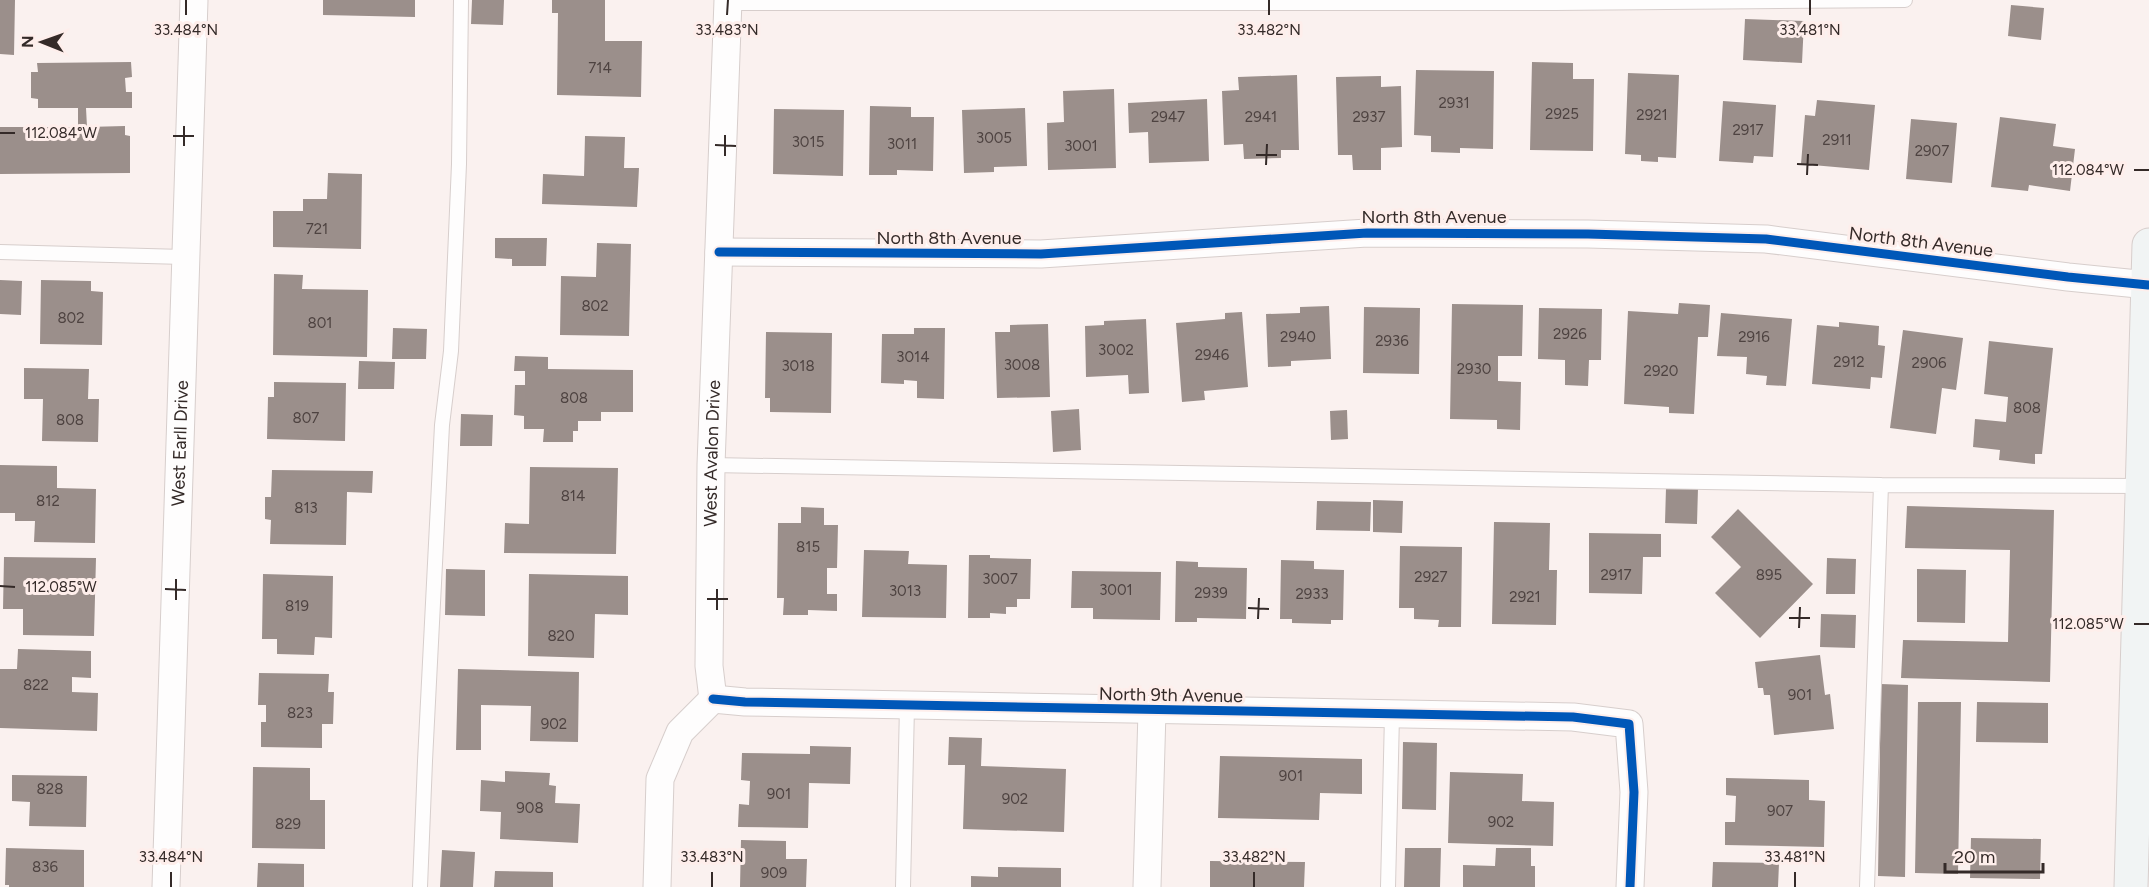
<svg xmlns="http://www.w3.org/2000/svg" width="2149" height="887" viewBox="0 0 2149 887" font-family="Figtree,sans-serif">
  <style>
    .building { fill: #9b8f8b }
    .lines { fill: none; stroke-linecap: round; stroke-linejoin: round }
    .lane-casing { stroke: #d7cecc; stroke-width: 16 }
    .street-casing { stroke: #d7cecc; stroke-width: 29 }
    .secondary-casing { stroke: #d7cecc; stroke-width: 35 }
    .lane { stroke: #fefdfd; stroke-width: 14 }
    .street { stroke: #fefdfd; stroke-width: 27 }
    .secondary { stroke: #f1f4f4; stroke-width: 33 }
    .cycleway-casing { stroke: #feeeeb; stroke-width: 13 }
    .cycleway { stroke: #0057b8; stroke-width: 9 }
    .ticks { fill: none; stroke: #342a28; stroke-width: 2 }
    .labels { text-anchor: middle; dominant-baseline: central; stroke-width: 6; stroke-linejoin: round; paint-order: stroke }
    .number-label { font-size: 15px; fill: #4e4341 }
    .street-label { font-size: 18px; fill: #342a28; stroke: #feeeeb }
    .ticks-label { font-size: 15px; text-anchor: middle; fill: #342a28; stroke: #feeeeb; stroke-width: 6; stroke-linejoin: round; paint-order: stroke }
  </style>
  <rect width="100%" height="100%" fill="#faf1ef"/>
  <path class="building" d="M0,0H15L14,55L0,54Z
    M323,0H415V17L323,15Z
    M472,0H504L503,25L471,24Z
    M552,0H605V41H642L641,97L557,95L558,13H552Z
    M2011,5L2044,8L2041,40L2008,36Z
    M1745,19L1804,21L1802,63L1743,60Z
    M131,62L132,77L125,78L126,92H132V108H86L87,127L125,126V135L130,136V173L0,174V127H78V108H38V99L31,98V72H38L37,63Z
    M1532,62L1573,63V79H1594L1593,151L1530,150Z
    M1416,70L1494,71L1493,149L1460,148V153L1431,152V136L1414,135Z
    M1628,73L1679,75L1676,158L1658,157V162L1641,161V155L1625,154Z
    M1297,75L1299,150H1281V158L1244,159L1243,144L1224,145L1222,91L1239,90L1238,77Z
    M1381,76V87L1401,86L1402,147L1381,148V170H1353L1352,155H1338L1336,77Z
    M1114,89L1116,168L1048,170L1047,123L1064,122L1063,91Z
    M1207,99L1209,161L1149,163L1148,132L1129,133L1128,103Z
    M1817,100L1875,105L1869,170L1801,164L1805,115L1815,116Z
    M1723,101L1776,105L1773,157L1754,156L1753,163L1719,161Z
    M870,106L911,107V117H934L933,171L897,170V175H869Z
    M1025,108L1027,166L994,167V172L964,173L962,110Z
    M774,109L844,110L843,176L773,174Z
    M2000,117L2056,124L2053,146L2075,149L2070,191L2029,185L2028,191L1991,187Z
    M1911,119L1957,123L1952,183L1906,179Z
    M585,136L625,137L624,168H639L637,207L542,204L543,174L584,176Z
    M328,173L362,174L361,249L273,247V211H303V199H327Z
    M495,238H547L546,266H512V259L495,258Z
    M597,243L631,244L629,336L560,335L561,276L596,277Z
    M274,274L303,275L302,289L368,290L367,357L273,355Z
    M0,280L22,281L21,315L0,314Z
    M41,280L91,281V291L103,292L102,345L40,344Z
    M1679,303L1710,305L1708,337H1698L1694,414L1669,413V407L1624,404L1628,311L1678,314Z
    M1452,304L1523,305L1522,356H1498V381L1521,382L1520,430L1497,429V420L1450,419Z
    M1329,306L1331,359L1291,361V366L1268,367L1266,314L1300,313V307Z
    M1364,307L1420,308L1419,374L1363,373Z
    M1539,308L1602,309L1601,360H1589L1588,386L1565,385V360L1538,359Z
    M1242,312L1248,387L1204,391L1205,400L1182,402L1176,323L1225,319V313Z
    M1721,313L1792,319L1786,386L1766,385L1767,376L1746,374L1747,357L1717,356Z
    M1146,319L1149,393L1129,394L1128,375L1086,377L1085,326L1104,325V321Z
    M1839,322L1879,326L1878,345L1885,346L1882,378L1871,377L1870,389L1812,384L1817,325L1839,327Z
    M1048,324L1050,397L997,398L995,332H1010V325Z
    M393,328L427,329L426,359H392Z
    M914,328H945L944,399L917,398V381L904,380V384L881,383L882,334H914Z
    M1903,330L1963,338L1956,390L1942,388L1936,434L1890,428Z
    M766,332L832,333L831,413L770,412V398H765Z
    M1989,341L2053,348L2042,454H2035V464L1999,460L2000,450L1973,447L1975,419L2006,422L2008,397L1984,394Z
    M515,356L548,357V369L633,370V412H601V421H578V431H573V442H543L544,429H524V416L514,415L515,385H525V371H514Z
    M359,361L395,362L394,389H358Z
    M24,368L89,369L88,399H99L98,442L42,441L43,399H24Z
    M274,382L346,383L345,441L267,439L268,397H274Z
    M1079,409L1081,450L1053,452L1051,411Z
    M1347,410L1348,439L1331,440L1330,411Z
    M461,414L493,415L492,446H460Z
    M0,465L57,466V488L96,489L95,543L34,542L35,521H15V513H0Z
    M530,467L618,468L616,554L504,553L505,523L529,524Z
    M272,470L373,471L372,493L347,492L346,545L270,544L271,520L265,519V497H271Z
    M1666,488H1698L1697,524L1665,523Z
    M1373,500L1403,501L1402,533L1373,532Z
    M1317,501L1371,502L1370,531L1316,530Z
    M1907,506L2054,510L2050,682L1901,678L1903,640L2008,642L2010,550L1905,548Z
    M801,507L824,508V525H838L837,568H827V594H837V611L808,610V615H783L784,598H777L778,523H801Z
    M1738,509L1813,584L1760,638L1715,593L1741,567L1711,537Z
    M1494,522L1550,523L1549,570H1557L1556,625L1492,624Z
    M1589,533L1661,534V557H1643L1642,594L1589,593Z
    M1400,546L1462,547L1461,627H1438L1439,620L1414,619V608H1399Z
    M864,550L909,551L908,564L947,565L946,618L862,617Z
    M969,555H990V558L1031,559L1030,599H1017V607H1006V614L990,613V618H968Z
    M4,557L96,558L94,636L23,635V609H3Z
    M1827,558L1856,559L1855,594H1826Z
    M1281,560L1314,561V569L1344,570L1343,620H1331V624L1292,623V619H1280Z
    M1176,561L1198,562V567L1247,568L1246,619L1197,618V622H1175Z
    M446,569L485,570V616L445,615Z
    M1917,569L1966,570L1965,623L1917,622Z
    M1072,571L1161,572L1160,620L1093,619V608H1071Z
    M263,574L333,576L332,638L315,637L314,655L277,654V639H262Z
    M529,574L628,576V615L595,614L594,658L528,656Z
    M1821,614L1856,615L1855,648L1820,647Z
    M18,649L91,651V678L72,677V692L98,693L97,731L0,728V669H17Z
    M1820,655L1825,695L1830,694L1834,729L1774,735L1770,695H1764L1763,688H1758L1755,662Z
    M458,669L579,672L578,742L530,741L531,706L481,705V750H456Z
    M259,673L329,674L328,692H334L333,724H322V748L261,747V722H266V705H258Z
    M1881,684L1908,685L1905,877L1878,876Z
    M1918,702H1961L1958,874L1915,873Z
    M1977,702L2048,703V743L1976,742Z
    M949,737L982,738L981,766L1066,769L1064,832L963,829L965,765H948Z
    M1403,742L1437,743L1436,810L1402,809Z
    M810,746L851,747L850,784L809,783L808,828L738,827L739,804L749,805L750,781L741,780L742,753L810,754Z
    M1220,756L1362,759V794L1320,793L1319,820L1218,818Z
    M253,767L310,768V800H325V849L252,848Z
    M505,771L550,773L549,785L556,786L555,803L580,804L578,843L500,839L501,812L480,811L481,780L505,782Z
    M1450,772L1523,774L1522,801L1554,802L1553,846L1448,843Z
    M12,775L87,776L86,827L29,826L30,802L12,801Z
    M1726,778L1809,780V800L1825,801L1824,847L1725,845V822H1735L1736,796L1726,795Z
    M1971,838L2041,839L2040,879L1970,878Z
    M741,840L786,841V859H807L806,887H740Z
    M6,848L84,850V887H9V885H5Z
    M1405,848H1441L1440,887H1404Z
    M1496,848H1531V866H1535V887H1463V865L1495,866Z
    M442,850L475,852L473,887H440Z
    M1210,861L1305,862L1304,887H1210Z
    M1713,862L1779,863L1778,887H1712Z
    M258,863L304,864V887H257Z
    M998,867L1061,868V887H971V876L998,877Z
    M495,871L553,872V887H494Z"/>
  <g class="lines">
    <g class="lane-casing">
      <path id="lane" d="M728,3H1555L1905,0
        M0,252L184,257
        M711,465L1881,485L2141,486
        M420,887L425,761L442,425L451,351L459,164L461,0
        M903,887L907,706
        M1388,887L1392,715
        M1867,887L1881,485"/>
    </g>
    <g class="street-casing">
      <g id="street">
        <path d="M719,252L1041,254L1367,233L1588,234L1766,239L2068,277L2148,285"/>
        <path d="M713,699L745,702L1573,717L1629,724L1634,792L1630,887"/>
        <path id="s1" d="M713,699L709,666L711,465L728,0"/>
        <path id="s2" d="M166,887L194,0"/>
        <path d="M657,887L660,779L680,732L713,699"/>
        <path d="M1147,887L1152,711"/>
      </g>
    </g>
    <g class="secondary-casing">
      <path id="secondary" d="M2131,887L2149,245"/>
    </g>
    <use href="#lane" class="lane"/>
    <use href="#street" class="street"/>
    <use href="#secondary" class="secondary"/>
    <g class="cycleway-casing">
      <path id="cycleway" d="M719,252L1041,254L1367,233L1588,234L1766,239L2068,277L2148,285
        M713,699L745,702L1573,717L1629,724L1634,792L1630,887"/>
    </g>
    <use href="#cycleway" class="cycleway"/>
  </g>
  <path class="ticks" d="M186,15V0M727,15L728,0M1269,15V0M1810,15V0M0,133H15M173,136H194M715,145L736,146M184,146V126M1256,155H1277M725,156V135M1797,164L1818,165M1266,165L1267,144M2134,170H2149M1807,175L1808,154M0,586L15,587M165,589L186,590M707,599H728M176,600V579M1248,608L1269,609M717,610V589M1789,618H1810M1258,619L1259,598M2134,624H2149M1799,628L1800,607M171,887V872M712,887V872M1254,887V872M1795,887V872"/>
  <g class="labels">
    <g class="number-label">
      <text x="600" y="68">714</text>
      <text x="1454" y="103">2931</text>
      <text x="1562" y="114">2925</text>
      <text x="1652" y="115">2921</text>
      <text x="1168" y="117">2947</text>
      <text x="1261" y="117">2941</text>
      <text x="1369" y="117">2937</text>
      <text x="1748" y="130">2917</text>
      <text x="994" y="138">3005</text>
      <text x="1837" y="140">2911</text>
      <text x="808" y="142">3015</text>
      <text x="902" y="144">3011</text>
      <text x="1081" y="146">3001</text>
      <text x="1932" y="151">2907</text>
      <text x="317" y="229">721</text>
      <text x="595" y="306">802</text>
      <text x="71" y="318">802</text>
      <text x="320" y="323">801</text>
      <text x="1570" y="334">2926</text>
      <text x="1298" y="337">2940</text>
      <text x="1754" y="337">2916</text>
      <text x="1392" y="341">2936</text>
      <text x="1116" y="350">3002</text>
      <text x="1212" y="355">2946</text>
      <text x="913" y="357">3014</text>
      <text x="1849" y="362">2912</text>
      <text x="1929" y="363">2906</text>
      <text x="1022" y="365">3008</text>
      <text x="798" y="366">3018</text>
      <text x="1474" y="369">2930</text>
      <text x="1661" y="371">2920</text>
      <text x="574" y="398">808</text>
      <text x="2027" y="408">808</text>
      <text x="306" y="418">807</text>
      <text x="70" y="420">808</text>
      <text x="573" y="496">814</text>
      <text x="48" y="501">812</text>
      <text x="306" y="508">813</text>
      <text x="808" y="547">815</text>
      <text x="1616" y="575">2917</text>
      <text x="1769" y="575">895</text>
      <text x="1431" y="577">2927</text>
      <text x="1000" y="579">3007</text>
      <text x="1116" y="590">3001</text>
      <text x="905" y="591">3013</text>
      <text x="1211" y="593">2939</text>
      <text x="1312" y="594">2933</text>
      <text x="1525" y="597">2921</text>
      <text x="297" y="606">819</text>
      <text x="561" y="636">820</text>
      <text x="36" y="685">822</text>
      <text x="1800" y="695">901</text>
      <text x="300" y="713">823</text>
      <text x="554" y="724">902</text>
      <text x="1291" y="776">901</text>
      <text x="50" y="789">828</text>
      <text x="779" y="794">901</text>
      <text x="1015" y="799">902</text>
      <text x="530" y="808">908</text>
      <text x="1780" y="811">907</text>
      <text x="1501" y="822">902</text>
      <text x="288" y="824">829</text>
      <text x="45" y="867">836</text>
      <text x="774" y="873">909</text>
    </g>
    <g class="street-label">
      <text x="1434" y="217">North 8th Avenue</text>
      <text x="949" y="238">North 8th Avenue</text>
      <text transform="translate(1921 242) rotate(7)">North 8th Avenue</text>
      <text stroke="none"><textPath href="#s2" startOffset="444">West Earll Drive</textPath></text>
      <text stroke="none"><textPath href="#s1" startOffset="246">West Avalon Drive</textPath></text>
      <text transform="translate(1171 695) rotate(1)">North 9th Avenue</text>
    </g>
  </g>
  <g class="ticks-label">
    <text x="186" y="35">33.484°N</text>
    <text x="727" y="35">33.483°N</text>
    <text x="1269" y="35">33.482°N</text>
    <text x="1810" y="35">33.481°N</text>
    <text x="61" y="138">112.084°W</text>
    <text x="2088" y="175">112.084°W</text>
    <text x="61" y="592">112.085°W</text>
    <text x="2088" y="629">112.085°W</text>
    <text x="171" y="862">33.484°N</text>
    <text x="712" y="862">33.483°N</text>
    <text x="1254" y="862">33.482°N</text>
    <text x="1795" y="862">33.481°N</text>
  </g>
  <g transform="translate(42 42) rotate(271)" stroke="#feeeeb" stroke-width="4.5" paint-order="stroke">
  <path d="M0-4.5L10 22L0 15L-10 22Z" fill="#342a28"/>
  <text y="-9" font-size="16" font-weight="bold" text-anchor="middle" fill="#342a28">N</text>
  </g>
  <path d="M1945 863v9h98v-9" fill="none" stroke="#342a28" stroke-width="3"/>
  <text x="1954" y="863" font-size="18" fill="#342a28" stroke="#feeeeb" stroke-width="4.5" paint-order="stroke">20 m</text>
</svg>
